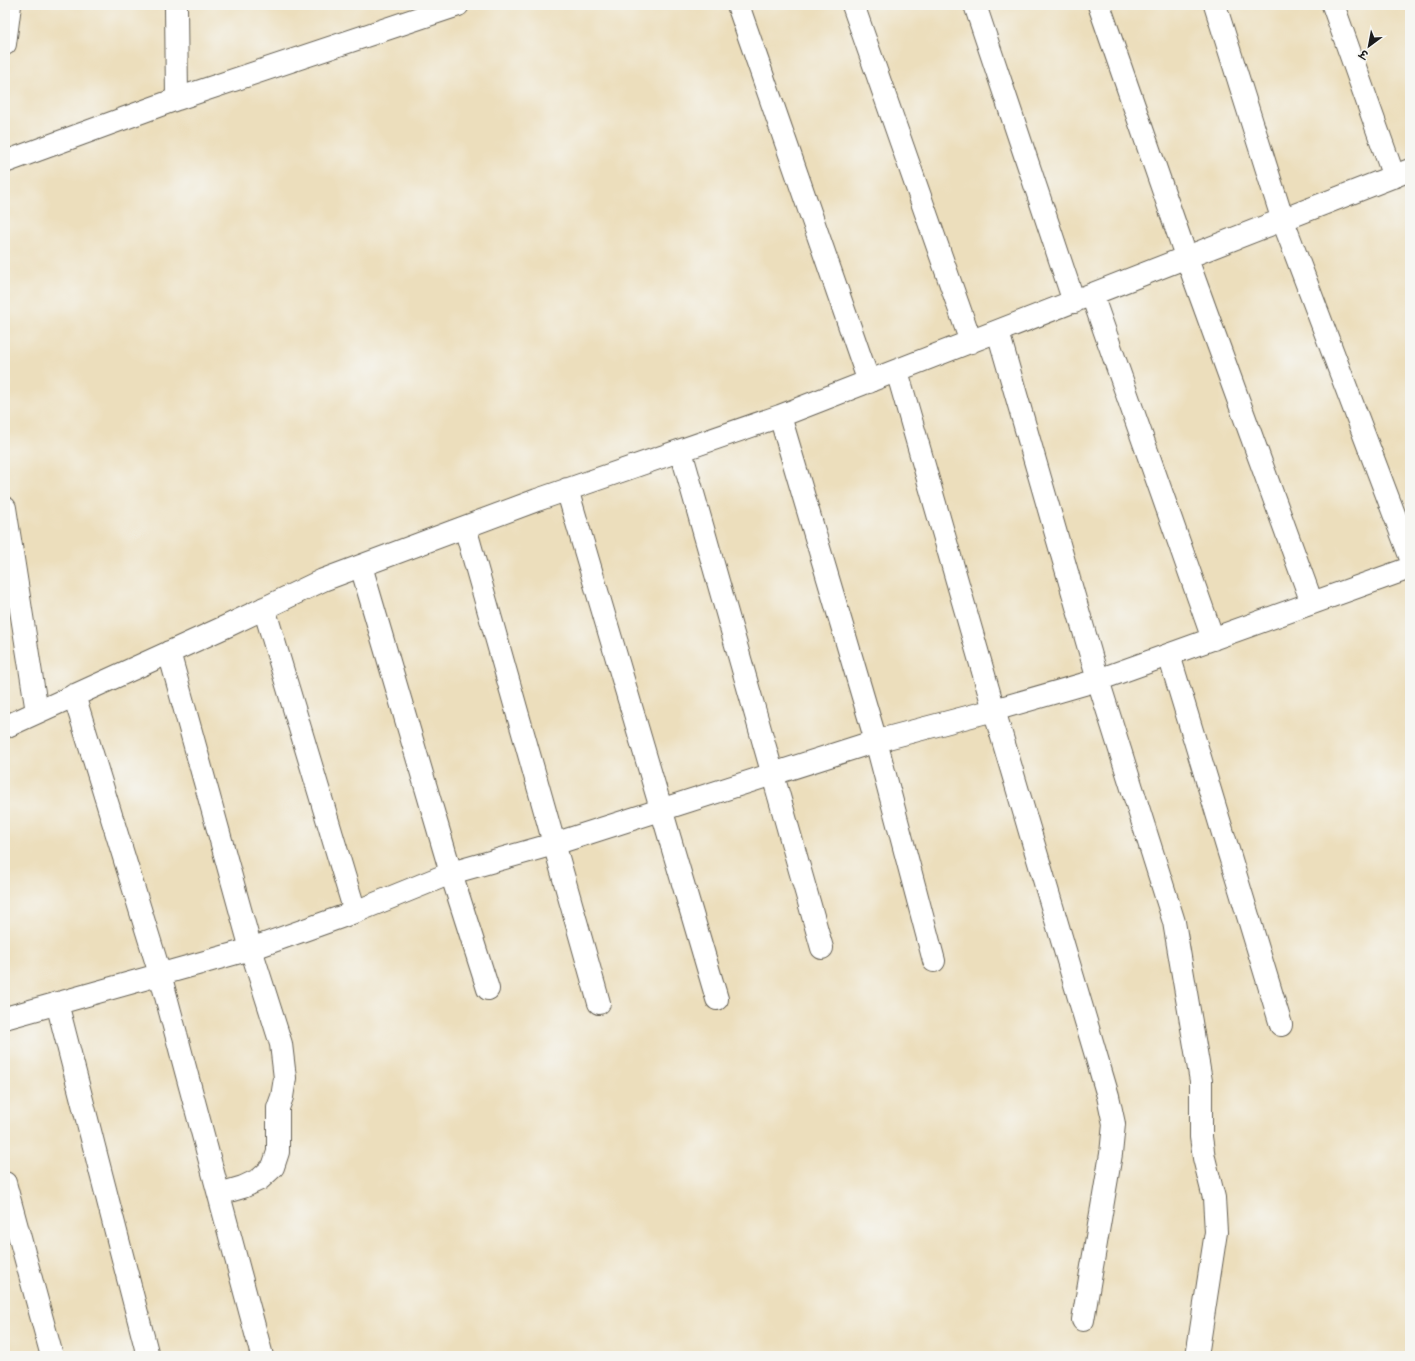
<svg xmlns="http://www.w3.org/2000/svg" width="1415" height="1361" viewBox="0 0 1415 1361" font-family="'Comic Neue','Playpen Sans Deva',sans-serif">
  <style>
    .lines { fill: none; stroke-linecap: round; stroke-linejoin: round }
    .street-casing { stroke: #656054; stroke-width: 24 }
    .street { stroke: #fff; stroke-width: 22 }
  </style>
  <rect width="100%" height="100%" fill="#f6f6f2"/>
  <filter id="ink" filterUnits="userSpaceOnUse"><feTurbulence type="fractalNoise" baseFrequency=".025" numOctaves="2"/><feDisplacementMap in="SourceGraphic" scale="8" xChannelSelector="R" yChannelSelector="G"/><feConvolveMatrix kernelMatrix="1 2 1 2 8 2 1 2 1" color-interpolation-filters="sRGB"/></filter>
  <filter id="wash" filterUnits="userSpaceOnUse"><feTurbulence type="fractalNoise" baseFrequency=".012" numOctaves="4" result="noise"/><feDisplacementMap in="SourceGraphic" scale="16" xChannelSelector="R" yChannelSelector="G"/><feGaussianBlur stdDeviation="0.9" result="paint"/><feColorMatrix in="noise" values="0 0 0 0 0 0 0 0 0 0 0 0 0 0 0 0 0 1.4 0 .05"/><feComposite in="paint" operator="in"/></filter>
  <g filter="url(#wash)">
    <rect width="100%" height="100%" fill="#ecdebc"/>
  </g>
  <g filter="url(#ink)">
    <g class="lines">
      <g class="street-casing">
        <path id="street" d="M176,5L177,99
          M738,5L869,382
          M853,5L971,342
          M975,5L1074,302
          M1099,5L1187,259L1312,603
          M1215,5L1283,221L1410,556
          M1333,5L1394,177
          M5,44L10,5
          M5,162L177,99L458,5
          M1092,295L1213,639
          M998,332L1098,680L1174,922L1201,1081V1137L1204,1158L1214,1198L1216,1232L1197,1356
          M897,371L994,710L1108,1096L1114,1124L1111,1154L1083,1320
          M780,416L876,741L934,961
          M681,451L822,948
          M567,489L717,999
          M5,508L37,712
          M465,527L599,1003
          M361,566L451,873L488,989
          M264,608L355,912
          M169,652L251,949L281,1044L285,1078L282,1097L278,1108V1152L273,1167L260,1179L243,1187L219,1194
          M1169,655L1281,1025
          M74,695L160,974L262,1356
          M5,727L227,626L323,580L537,500L780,416L1410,170
          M57,1003L148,1356
          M5,1018L251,949L355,912L451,873L554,844L876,741L994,710L1098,680L1410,568
          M5,1183L52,1356"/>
      </g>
      <use href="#street" class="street"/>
    </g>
  </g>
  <rect width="1415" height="1361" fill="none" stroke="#f6f6f2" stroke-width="20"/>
  <g transform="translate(1369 46) rotate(212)" stroke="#f6f6f2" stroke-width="3" paint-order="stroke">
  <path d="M0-3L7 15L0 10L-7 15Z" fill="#1c1c1c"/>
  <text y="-6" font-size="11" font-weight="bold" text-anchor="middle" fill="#1c1c1c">उ</text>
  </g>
</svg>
